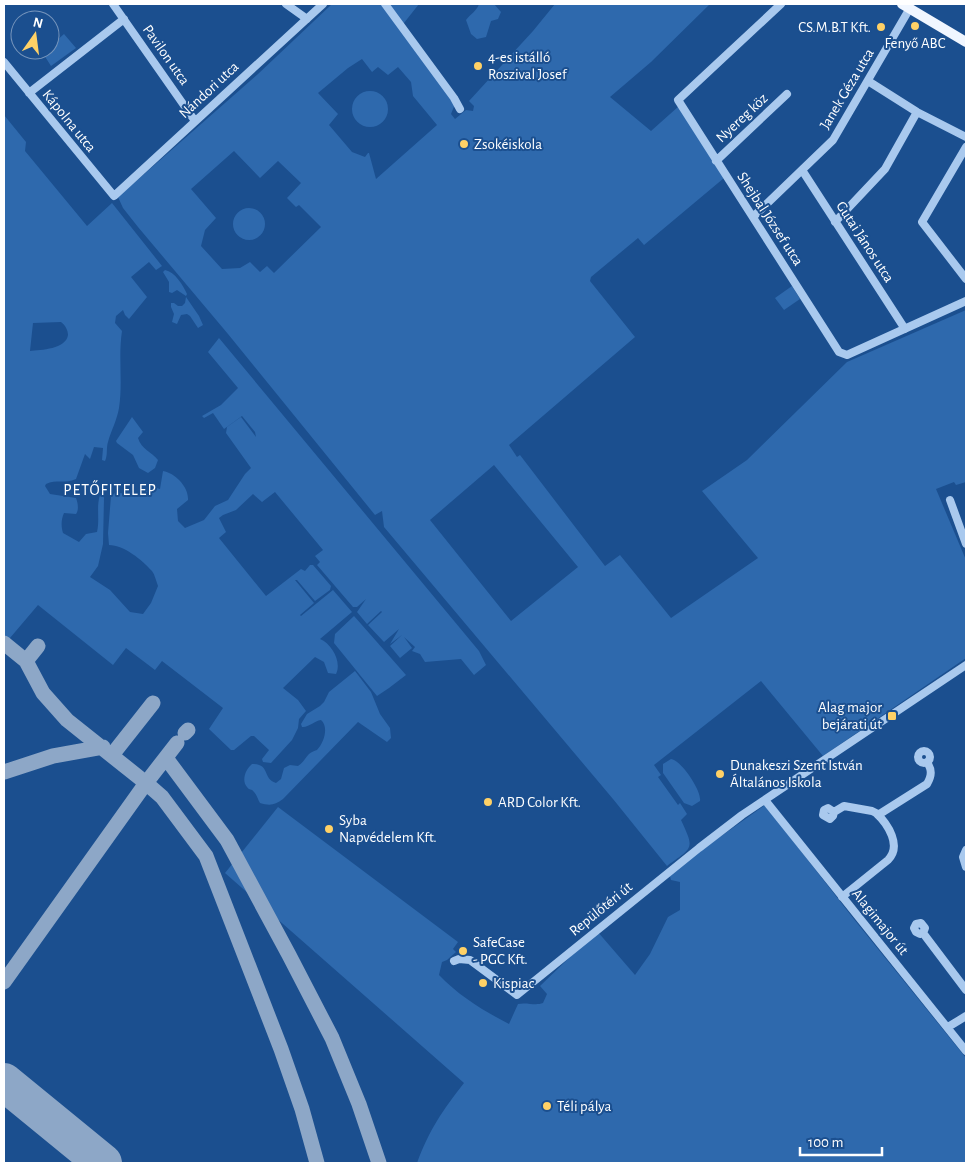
<svg xmlns="http://www.w3.org/2000/svg" width="970" height="1167" viewBox="0 0 970 1167" font-family="'Alegreya Sans',sans-serif">
  <style>
    .green { fill: #2e69ad; fill-rule: evenodd }
    .lines { fill: none; stroke-linecap: round; stroke-linejoin: round }
    .taxiway { stroke: #8da7c7; stroke-width: 15 }
    .runway { stroke: #8da7c7; stroke-width: 38 }
    .minor { stroke: #a9c9ee; stroke-width: 8 }
    .major { stroke: #f0f6ff; stroke-width: 10 }
    .poi-dot { fill: #ffd166; stroke: #1b4f8f; stroke-width: 2 }
    .labels { text-anchor: middle; dominant-baseline: central; stroke-width: 4; stroke-linejoin: round; paint-order: stroke }
    .poi-label { font-size: 15px; fill: #fff; stroke: #1b4f8f; text-anchor: start }
    .street-label { font-size: 15px; fill: #fff; stroke: #1b4f8f }
    .neighbourhood-label { font-size: 16px; letter-spacing: 1px; fill: #fff; stroke: #1b4f8f }
  </style>
  <rect width="100%" height="100%" fill="#1b4f8f"/>
  <path class="green" d="M332,4H419L400,28L455,104L451,114L455,119L466,110L473,111L474,106L469,101L533,31L555,4H710L651,62L610,97L651,131L679,106L724,178L644,245L638,238L591,277L590,281L635,337L509,445L517,457L520,455L605,566L620,555L671,618L758,558L702,491L747,460L847,362L966,310V482L956,485L954,482L936,489L966,560V658L823,756L761,681L654,765L661,775L658,777L678,805L680,803L687,814L681,820C695,850 693,847 667,866L613,799L384,527L382,511L375,515L228,334L138,227L123,208L118,197L258,74ZM362,59L372,72L378,67L388,75L398,67L411,82L413,96L437,125L376,179L369,153H368L365,157L352,152L329,125L338,114L318,93L348,68ZM234,151L260,178L278,161L301,183L287,198L296,207L299,205L321,227L274,273L267,266L260,272L250,262L240,268L222,269L201,246L205,230L216,218L191,189ZM494,465L578,567L511,621L430,520Z
    M479,4H494L501,12L498,19L491,21L486,37L477,39L471,34L466,20C470,14 477,11 479,4Z
    M64,34L76,48L51,66L44,55L55,45V42Z
    M352 109a18 18 0 1 1 36 0a18 18 0 1 1-36 0Z
    M4,115L26,142L25,151L87,226L112,203L162,266L156,270L149,262L131,277L147,297L129,319L125,315L123,310L116,316L115,323L122,331C118,357 123,382 119,408C117,420 111,431 108,442C106,448 108,455 105,461L102,460L103,448L94,447L90,459L85,454L76,479C65,484 56,479 46,484L45,486L50,494L76,498C78,503 79,510 76,514L64,513C61,520 61,526 63,533L79,542L86,534L97,532C100,519 96,507 100,495H103L104,498L103,544L98,566L90,577L110,590L130,612L143,614L151,603L158,586C156,581 155,575 152,571C142,560 124,545 109,545L108,533L111,496L115,493L137,494L150,486L160,489L163,471C175,473 189,487 188,500L177,509L178,521L185,528L204,520L215,506L228,500L245,474L251,468L226,433L227,427L241,417L256,437L255,432L242,416L224,429L213,413L204,418L202,416L221,405L238,388L208,352L219,338L479,651L486,665L474,675L461,659L425,662L420,654L412,651L415,647L404,637L412,648L400,658L390,646L402,635L390,644L399,629L384,642L368,625L382,612L381,611L367,624L357,612L366,599L357,607H353L317,565L320,562L315,556L323,550L275,492L262,502L253,494L236,510L223,515L219,518L226,532L219,538L266,596L301,569L305,571L310,565H313L331,586L330,590L315,601L297,580H295L314,603L300,615L301,616L333,590L352,612L320,639C332,644 342,662 336,674L328,673L324,662L315,657L283,688L298,700L306,711L299,719L298,728L292,740L271,763L263,762L262,759L269,750L254,736H251L234,750H231L209,729L223,708L162,661L155,670L126,648L113,665L38,605L4,645ZM61,322C65,325 68,330 68,335C66,349 41,350 30,351L33,323Z
    M233 224a16 16 0 1 1 32 0a16 16 0 1 1-32 0Z
    M165,270C175,272 183,285 187,294L186,296L177,290L172,293L169,292V282L163,272Z
    M792,286L800,299L784,310L775,298Z
    M186,297L199,316L203,325L198,328L190,316L187,314L181,315L177,324L172,322L174,314L171,307V303H174L178,306H182L185,303Z
    M132,417L143,432L138,438C141,449 152,452 158,460L155,468L148,473L139,468L133,455L117,443L116,441Z
    M354,616L406,675L389,688L377,696L334,643L335,634Z
    M355,671L371,692L380,714L390,728L391,738L387,742L358,722L283,799C275,805 270,806 260,803C258,800 257,795 254,792C251,788 250,791 247,787C241,780 246,769 252,764C271,764 262,779 276,783L281,779L284,768L290,765L298,766C304,762 305,758 309,754C311,752 314,751 317,750C324,743 329,727 321,720C314,721 308,728 302,727L301,724L307,714L320,706L324,702L329,692Z
    M671,759C681,760 702,791 700,801L692,806L684,803L663,773V764Z
    M765,805L853,918L966,1058V1163H417C429,1130 443,1110 464,1083L225,873L278,807L458,942L453,949L456,952L447,960L442,962L439,975C459,996 484,1011 509,1024L518,1004C527,1002 535,1006 543,1003L547,994L540,986L597,931L635,975L650,954L668,917L680,910V882L671,880L669,873Z"/>
  <g class="lines">
    <path class="taxiway" d="M4,643L26,661L43,693L67,720L146,783L162,797L206,856L281,1049L302,1109L317,1163
      M26,661L38,646
      M185,733L188,730
      M112,755L153,703
      M166,758L227,840L289,955L332,1038L359,1104L379,1163
      M4,772L53,756L103,747
      M4,982L146,783L177,743"/>
    <path class="runway" d="M4,1082L103,1163"/>
    <path class="minor" d="M113,4L195,121
      M286,4L307,19
      M385,4L454,98L460,109
      M781,4L678,100L839,352L847,355L966,301
      M4,62L114,196L323,4
      M868,81L917,112L966,137
      M29,93L124,19
      M966,147L922,222L966,279
      M716,161L787,94
      M802,170L905,329
      M753,217L833,140L910,8
      M835,222L885,169L917,112
      M950,500L966,544
      M918 757a6 6 0 1 1 12 0a6 6 0 1 1-12 0Z
      M765,800L966,1051
      M834,812L828,808L824,810L823,815L830,819L833,816L834,812L844,806L872,811L876,813C888,824 902,846 888,860L842,897
      M878,815L927,784C932,775 932,770 927,762
      M966,850L963,857L966,867
      M923,933L925,928L921,923L916,924L914,928L916,932L920,934L923,933L966,990
      M454,961L459,959L470,960L517,995L699,848L742,815L966,665
      M948,1027L966,1016"/>
    <path class="major" d="M902,4L966,42"/>
  </g>
  <g class="poi-dot">
    <circle cx="915" cy="26" r="5"/>
    <circle cx="881" cy="27" r="5"/>
    <circle cx="478" cy="66" r="5"/>
    <circle cx="464" cy="144" r="5"/>
    <rect x="887" y="711" width="10" height="10" rx="2.5"/>
    <circle cx="720" cy="774" r="5"/>
    <circle cx="488" cy="802" r="5"/>
    <circle cx="329" cy="829" r="5"/>
    <circle cx="463" cy="951" r="5"/>
    <circle cx="483" cy="983" r="5"/>
    <circle cx="547" cy="1106" r="5"/>
  </g>
  <g class="labels">
    <g class="poi-label">
      <text x="871" y="27" text-anchor="end">CS.M.B.T Kft.</text>
      <text x="915" y="43" text-anchor="middle">Fenyő ABC</text>
      <text x="488" y="57">4-es istálló<tspan x="488" dy="17">Roszival Josef</tspan></text>
      <text x="474" y="144">Zsokéiskola</text>
      <text x="882" y="707" text-anchor="end">Alag major<tspan x="882" dy="17">bejárati út</tspan></text>
      <text x="730" y="765">Dunakeszi Szent István<tspan x="730" dy="17">Általános Iskola</tspan></text>
      <text x="498" y="802">ARD Color Kft.</text>
      <text x="339" y="820">Syba<tspan x="339" dy="17">Napvédelem Kft.</tspan></text>
      <text x="473" y="942">SafeCase<tspan x="473" dy="17">- PGC Kft.</tspan></text>
      <text x="493" y="983">Kispiac</text>
      <text x="557" y="1106">Téli pálya</text>
    </g>
    <g class="street-label">
      <text transform="translate(166 55) rotate(55)">Pavilon utca</text>
      <text transform="translate(847 89) rotate(-59)">Janek Géza utca</text>
      <text transform="translate(209 90) rotate(-43)">Nándori utca</text>
      <text transform="translate(742 118) rotate(-43)">Nyereg köz</text>
      <text transform="translate(69 121) rotate(51)">Kápolna utca</text>
      <text transform="translate(770 219) rotate(57)">Shejbal József utca</text>
      <text transform="translate(865 242) rotate(57)">Gutai János utca</text>
      <text transform="translate(601 909) rotate(-39)">Repülőtéri út</text>
      <text transform="translate(880 922) rotate(51)">Alagimajor út</text>
    </g>
    <g class="neighbourhood-label">
      <text x="110" y="490">PETŐFITELEP</text>
    </g>
  </g>
  <rect width="970" height="1167" fill="none" stroke="#ffffff" stroke-width="10"/>
  <g transform="translate(35 35) rotate(14)"><circle r="24" fill="#1b4f8f" stroke="#7695bc"/>
  <path d="M0-4L9 19L0 12L-9 19Z" fill="#ffd166"/>
  <text y="-8" font-size="14" font-weight="bold" text-anchor="middle" fill="#ffffff">N</text>
  </g>
  <path d="M800 1147v8h82v-8" fill="none" stroke="#ffffff" stroke-width="2.5"/>
  <text x="808" y="1147" font-size="15" fill="#ffffff" stroke="#1b4f8f" stroke-width="4" paint-order="stroke">100 m</text>
</svg>
